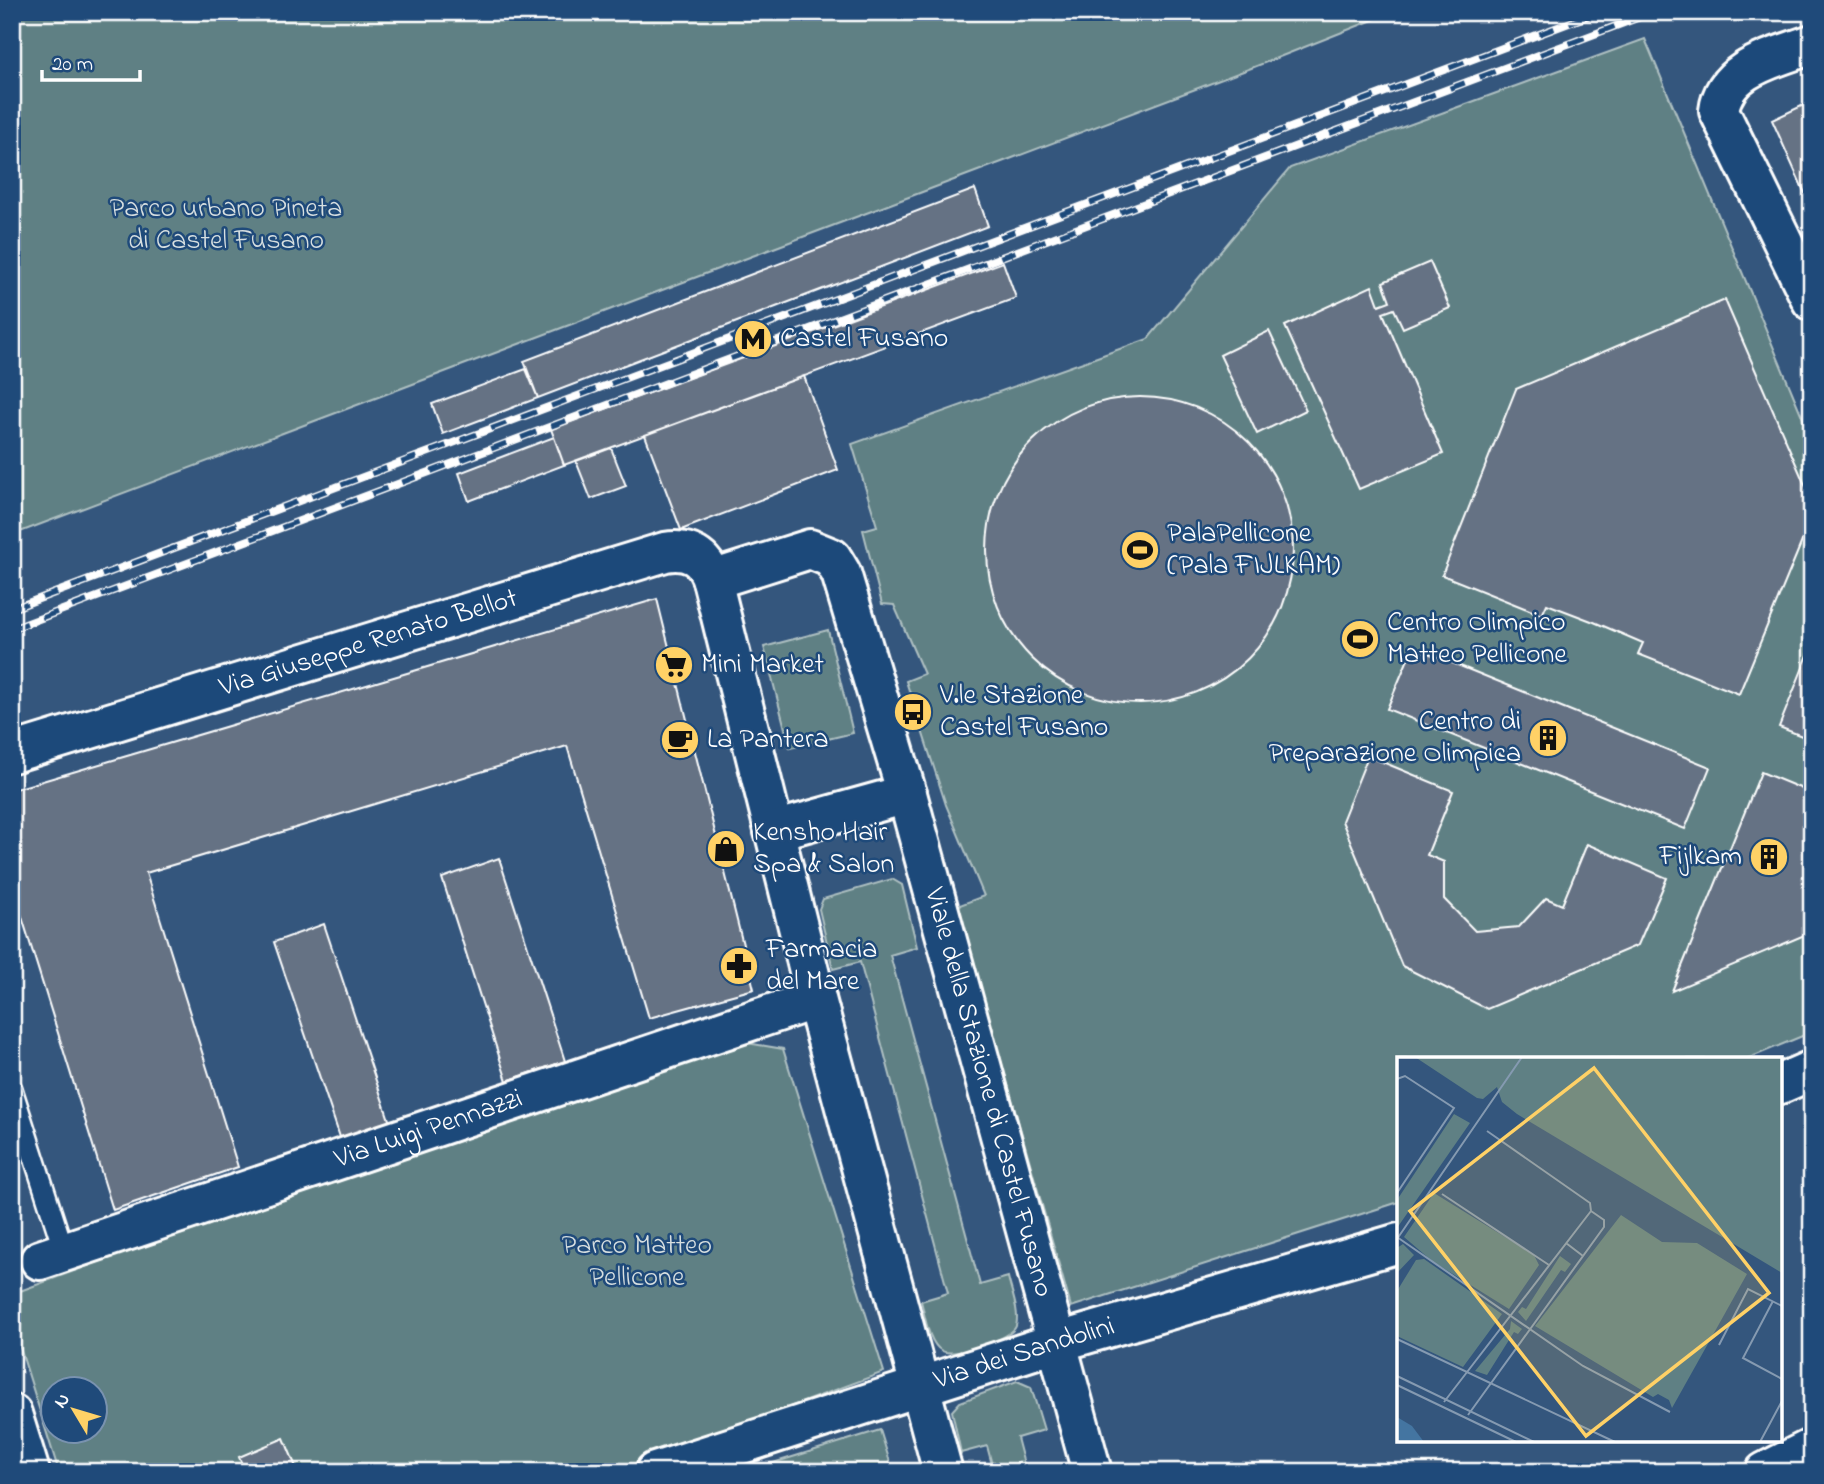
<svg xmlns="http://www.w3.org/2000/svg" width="1824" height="1484" viewBox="0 0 1824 1484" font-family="'Indie Flower',sans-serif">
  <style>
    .green { fill: #5f8084; stroke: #afc0c2; stroke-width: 2; fill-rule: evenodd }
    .building { fill: #657284; stroke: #fff; stroke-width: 2 }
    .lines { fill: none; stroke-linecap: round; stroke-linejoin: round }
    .lane-casing { stroke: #fff; stroke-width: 24 }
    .street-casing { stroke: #fff; stroke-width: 44 }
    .lane { stroke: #1f4a7a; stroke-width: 19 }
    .street { stroke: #1f4a7a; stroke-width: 38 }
    .rail-casing { stroke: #fff; stroke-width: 8 }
    .rail { stroke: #1f4a7a; stroke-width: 5; stroke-dasharray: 16; stroke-linecap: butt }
    .labels { text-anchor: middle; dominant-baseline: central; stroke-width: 5; stroke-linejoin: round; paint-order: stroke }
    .park-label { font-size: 28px; fill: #d7dfe0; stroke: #1f4a7a }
    .poi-label { font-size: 28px; fill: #fff; stroke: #1f4a7a; text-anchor: start }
    .street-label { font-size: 28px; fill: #fff; stroke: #1f4a7a }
    .inset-road { fill: none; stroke: #859ab1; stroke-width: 2 }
    .view { fill: #ffd166; fill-opacity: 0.15; stroke: #ffd166; stroke-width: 3.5 }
    .inset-edge { fill: none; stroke: #fff; stroke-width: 3.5 }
  </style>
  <rect width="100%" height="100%" fill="#34567d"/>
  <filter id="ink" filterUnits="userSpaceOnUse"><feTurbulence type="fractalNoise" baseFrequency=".0143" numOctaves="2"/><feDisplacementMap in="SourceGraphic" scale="14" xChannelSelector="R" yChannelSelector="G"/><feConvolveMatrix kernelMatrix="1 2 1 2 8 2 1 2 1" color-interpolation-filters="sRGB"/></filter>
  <g filter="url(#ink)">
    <path class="green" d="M12,12H1393L1254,67L12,535Z
      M1645,39L1812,440V1032L1747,1059H1399V1202L1071,1307L957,906L984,896L946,805L906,681L924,674L894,605L882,604L863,530L877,526L852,444L1148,339L1290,168Z
      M828,630L853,733L790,748L764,647Z
      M892,879L902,885L917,947L890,955L980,1285L1008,1277C1011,1291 1020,1312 1016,1326C1012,1339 954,1358 942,1351C928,1343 925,1315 921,1301L948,1293L860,962L833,969L819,909L823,899Z
      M706,1036L783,1049L884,1372L614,1472H59L12,1322V1294ZM52,1390H94V1432H52Z
      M1017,1381L1031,1387L1044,1430L1017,1438L1026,1472H994L987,1446L961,1453L952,1411L960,1402Z
      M880,1430L893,1472H744Z"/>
    <path class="building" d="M1812,101V209L1772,120Z
      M975,189L988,226L538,398L524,361Z
      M1003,262L1016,298L564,465L551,429Z
      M1430,262L1450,308L1403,328L1394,309L1383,313L1443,454L1359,489L1285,326L1372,286L1379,305L1390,301L1383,282Z
      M1725,300L1812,501V517L1739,694L1638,654L1643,643L1594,622L1547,604L1542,615L1442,575L1516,389Z
      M1269,331L1306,410L1257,434L1220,355Z
      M526,369L538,398L443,434L432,404Z
      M804,376L838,470L681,530L645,435Z
      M987 550a153 153 0 1 1 306 0a153 153 0 1 1-306 0Z
      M554,437L564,465L469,501L459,473Z
      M611,448L626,486L591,499L576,461Z
      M657,599L754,989L649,1018L567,746L146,873L238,1167L113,1210L12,885V790Z
      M1812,645V740L1779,727Z
      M1413,647L1710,767L1685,829L1387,709Z
      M1368,756L1453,791L1427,855L1444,862V899L1475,931L1519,927L1546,898L1562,905L1587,844L1667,878L1638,945L1487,1009L1402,966L1342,821Z
      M1761,772L1812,793V922L1807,934L1672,991Z
      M499,858L565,1061L507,1081L442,878Z
      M324,924L390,1123L341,1140L274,942Z
      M284,1438L298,1472H245L239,1457Z"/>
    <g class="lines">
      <g class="lane-casing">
        <path id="lane" d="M12,1089L64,1251"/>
      </g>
      <g class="street-casing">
        <g id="street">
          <path d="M1812,44C1776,58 1724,67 1719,111L1812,301"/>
          <path id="s1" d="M712,580L810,549L832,558L841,573L907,794L1092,1472"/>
          <path id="s2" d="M12,753L665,552C689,548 705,557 712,580L816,999L943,1472"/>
          <path d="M774,831L907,794"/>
          <path d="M1780,1084L1812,1070"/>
          <path id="s3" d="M40,1260L816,999"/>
          <path d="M12,1414L30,1472"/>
          <path id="s4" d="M655,1472L1055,1343L1399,1243"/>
          <path d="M1765,1472L1812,1448"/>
        </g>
      </g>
      <use href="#lane" class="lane"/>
      <use href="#street" class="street"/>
      <g class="rail-casing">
        <path id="rail" d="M12,609L1598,12
          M12,629L1653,12"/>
      </g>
      <use href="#rail" class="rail"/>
    </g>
  </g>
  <defs>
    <g id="metro-disc" transform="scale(2.0125)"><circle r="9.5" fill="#ffd166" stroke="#1f4a7a"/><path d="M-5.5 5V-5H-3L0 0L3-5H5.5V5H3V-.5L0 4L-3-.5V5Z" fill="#111"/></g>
    <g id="stadium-disc" transform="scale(2.0125)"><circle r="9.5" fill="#ffd166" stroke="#1f4a7a"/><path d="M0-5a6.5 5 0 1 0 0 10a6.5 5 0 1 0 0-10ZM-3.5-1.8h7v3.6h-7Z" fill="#111"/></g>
    <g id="supermarket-disc" transform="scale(2.0125)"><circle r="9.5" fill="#ffd166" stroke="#1f4a7a"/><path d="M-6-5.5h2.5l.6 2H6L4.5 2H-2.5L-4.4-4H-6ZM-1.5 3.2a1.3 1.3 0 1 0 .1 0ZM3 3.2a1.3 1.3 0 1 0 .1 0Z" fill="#111"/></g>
    <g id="bus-disc" transform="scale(2.0125)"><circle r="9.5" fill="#ffd166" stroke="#1f4a7a"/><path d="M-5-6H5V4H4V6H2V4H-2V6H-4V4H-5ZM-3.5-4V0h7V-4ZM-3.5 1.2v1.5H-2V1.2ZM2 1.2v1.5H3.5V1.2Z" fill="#111"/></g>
    <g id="building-disc" transform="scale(2.0125)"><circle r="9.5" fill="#ffd166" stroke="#1f4a7a"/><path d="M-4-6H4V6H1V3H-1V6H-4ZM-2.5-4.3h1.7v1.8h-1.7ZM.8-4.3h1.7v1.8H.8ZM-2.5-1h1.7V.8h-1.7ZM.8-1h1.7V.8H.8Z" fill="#111"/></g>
    <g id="cafe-disc" transform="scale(2.0125)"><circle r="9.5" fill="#ffd166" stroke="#1f4a7a"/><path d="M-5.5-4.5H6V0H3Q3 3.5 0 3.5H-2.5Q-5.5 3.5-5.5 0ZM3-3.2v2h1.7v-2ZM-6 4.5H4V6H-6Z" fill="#111"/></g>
    <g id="shop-disc" transform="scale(2.0125)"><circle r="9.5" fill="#ffd166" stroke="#1f4a7a"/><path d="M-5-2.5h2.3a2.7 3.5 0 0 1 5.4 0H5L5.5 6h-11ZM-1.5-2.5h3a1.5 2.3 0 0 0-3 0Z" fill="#111"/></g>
    <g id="pharmacy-disc" transform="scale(2.0125)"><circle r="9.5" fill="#ffd166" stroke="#1f4a7a"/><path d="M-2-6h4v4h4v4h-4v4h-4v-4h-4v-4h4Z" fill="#111"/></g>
  </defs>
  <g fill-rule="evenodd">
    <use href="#metro-disc" x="753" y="339"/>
    <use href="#stadium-disc" x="1140" y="550"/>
    <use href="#stadium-disc" x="1360" y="639"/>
    <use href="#supermarket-disc" x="674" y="665"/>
    <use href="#bus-disc" x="913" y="712"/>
    <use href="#building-disc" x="1548" y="738"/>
    <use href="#cafe-disc" x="680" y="740"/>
    <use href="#shop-disc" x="726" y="849"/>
    <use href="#building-disc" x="1769" y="857"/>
    <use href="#pharmacy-disc" x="739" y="966"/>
  </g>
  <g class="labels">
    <g class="park-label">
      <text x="226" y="209">Parco urbano Pineta<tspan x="226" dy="32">di Castel Fusano</tspan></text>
      <text x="637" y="1246">Parco Matteo<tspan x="637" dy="32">Pellicone</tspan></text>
    </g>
    <g class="poi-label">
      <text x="780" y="339">Castel Fusano</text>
      <text x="1167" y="534">PalaPellicone<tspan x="1167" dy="32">(Pala FIJLKAM)</tspan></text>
      <text x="1387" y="623">Centro Olimpico<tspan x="1387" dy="32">Matteo Pellicone</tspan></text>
      <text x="701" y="665">Mini Market</text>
      <text x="940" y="696">V.le Stazione<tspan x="940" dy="32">Castel Fusano</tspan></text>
      <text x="1521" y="722" text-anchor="end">Centro di<tspan x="1521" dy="32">Preparazione Olimpica</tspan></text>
      <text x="707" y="740">La Pantera</text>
      <text x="753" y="833">Kensho Hair<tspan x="753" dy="32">Spa &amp; Salon</tspan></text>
      <text x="1742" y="857" text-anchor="end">Fijlkam</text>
      <text x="766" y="950">Farmacia<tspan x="766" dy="32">del Mare</tspan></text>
    </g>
    <g class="street-label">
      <text stroke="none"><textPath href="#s2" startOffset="373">Via Giuseppe Renato Bellot</textPath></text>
      <text stroke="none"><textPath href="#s1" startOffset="684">Viale della Stazione di Castel Fusano</textPath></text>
      <text stroke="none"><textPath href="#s3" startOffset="410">Via Luigi Pennazzi</textPath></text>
      <text stroke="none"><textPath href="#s4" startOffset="388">Via dei Sandolini</textPath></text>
    </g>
  </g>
  <g transform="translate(1397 1057)">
    <rect width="385" height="385" fill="#34567d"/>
    <path d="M18,0H385V216L120,57L105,45L100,30L86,42L80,41ZM57,57L73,66L0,171V143ZM37,136L137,198L142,208L112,252L35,204L7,180ZM224,158L265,185L300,186L350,217L275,351L272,343L261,337L256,340L138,269ZM6,187L17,198L0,216V191ZM163,199L174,207L168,215L164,213L129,264L121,255L125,250L129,252ZM27,202L105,257L66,310L0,279V234L19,203ZM114,264L125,272L121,277L117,275L90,318L78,314L113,272Z" fill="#5f8084"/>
    <path d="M0,360L15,369L27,385H0Z" fill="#4475a1"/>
    <path class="inset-road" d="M0,22L8,19L57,51L0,136M90,74L193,146L194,154M45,137L152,208M0,180L186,309L273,355M0,182L125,0M169,186L186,199M376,244L346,301L385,322M0,282L218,385M322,288L351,232L385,249M0,319L137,385M0,328L119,385M47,345L194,154M71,358L207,170V163L194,154M363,385L385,344"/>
    <path class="view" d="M197,11L372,236L189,379L13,154Z"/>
    <rect width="385" height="385" class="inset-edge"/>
  </g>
  <rect width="1824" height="1484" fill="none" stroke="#1f4a7a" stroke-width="42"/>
  <rect x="21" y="21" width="1782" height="1442" fill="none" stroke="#fff" stroke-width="2.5" filter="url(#ink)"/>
  <g transform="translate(74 1410) rotate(308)"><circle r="33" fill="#1f4a7a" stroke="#7992af" stroke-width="2"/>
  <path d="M0-5L12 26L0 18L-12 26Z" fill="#ffd166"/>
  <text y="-10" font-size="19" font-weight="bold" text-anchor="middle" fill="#ffffff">N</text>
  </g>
  <path d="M42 70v10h98v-10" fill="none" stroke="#ffffff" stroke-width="3.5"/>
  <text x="52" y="70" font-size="21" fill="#ffffff" stroke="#1f4a7a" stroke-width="5" paint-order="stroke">20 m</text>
</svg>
